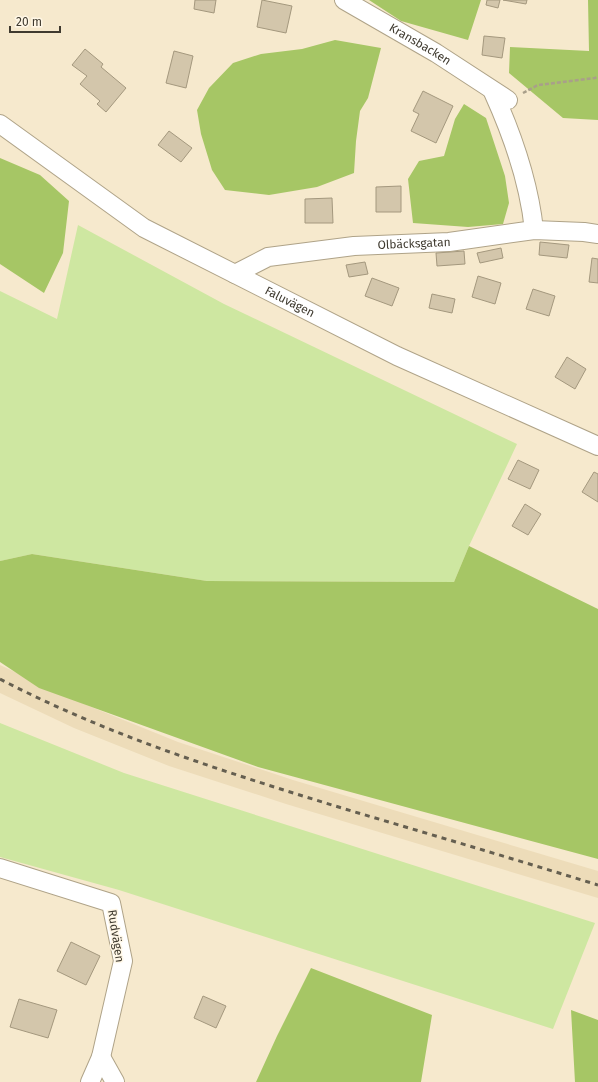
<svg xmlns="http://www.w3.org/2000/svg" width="598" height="1082" viewBox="0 0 598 1082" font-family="'Fira Sans',sans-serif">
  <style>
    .built { fill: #eddcb9 }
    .green { fill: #cee7a1 }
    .forest { fill: #a6c665 }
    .building { fill: #d3c6ab; stroke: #a4987e }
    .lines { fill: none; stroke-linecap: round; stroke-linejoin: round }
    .minor-casing { stroke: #afa388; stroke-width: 20 }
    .path { stroke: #a99f8a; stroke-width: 2.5; stroke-dasharray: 4 2; stroke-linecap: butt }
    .minor { stroke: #fff; stroke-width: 18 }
    .rail { stroke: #655f50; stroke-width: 3; stroke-dasharray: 5 5; stroke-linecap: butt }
    .labels { text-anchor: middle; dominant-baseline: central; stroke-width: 3; stroke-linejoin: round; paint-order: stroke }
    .street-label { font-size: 12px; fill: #3f3a2f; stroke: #fff7e6 }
  </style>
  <rect width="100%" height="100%" fill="#f6e9cd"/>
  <path class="built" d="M0,665L84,704L178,742L293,780L598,871V898L286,804L169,766L74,728L0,693Z"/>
  <path class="green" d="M78,225L224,304L517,444L469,546L454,582L207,581L32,554L0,561V291L57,319Z
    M0,723L124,773L595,923L553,1029L119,890L0,857Z"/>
  <path class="forest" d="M369,0H481L468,40L401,21Z
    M588,0H598V120L563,118L509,73L510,47L589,51Z
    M335,40L381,48L368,98L360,111L356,141L354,173L317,187L269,195L225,190L212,170L201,134L197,110L209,88L233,63L261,54L302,49Z
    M464,104L486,118L505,176L509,203L503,224L468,227L413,223L408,179L419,161L444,156L455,119Z
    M0,158L40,175L69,201L63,253L44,293L0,264Z
    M469,546L598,609V859L258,767L39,688L0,662V561L32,554L207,581L454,582Z
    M311,968L432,1015L421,1082H256L277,1036Z
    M571,1010L598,1020V1082H575Z"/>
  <path class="building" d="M195,0H216L214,13L194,9Z
    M262,0L292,6L286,33L257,27Z
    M487,0H500L498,8L486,5Z
    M503,0H527L526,4Z
    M484,36L505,38L502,58L482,55Z
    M85,49L103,64L101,67L126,88L106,112L97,104L100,101L80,84L87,76L72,65Z
    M174,51L193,56L186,88L166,83Z
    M423,91L453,106L436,143L411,131L419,114L413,111Z
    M169,131L192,148L181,162L158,145Z
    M401,186V212H376V187Z
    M332,198L333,223H305V199Z
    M540,242L569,245L567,258L539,255Z
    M501,248L503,258L480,263L477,253Z
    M464,251L465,264L437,266L436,253Z
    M592,258L598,259V283L589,282Z
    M365,262L368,274L349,277L346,265Z
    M478,276L501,283L495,304L472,297Z
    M372,278L399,288L392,306L365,296Z
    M533,289L555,296L549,316L526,309Z
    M432,294L455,299L452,313L429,308Z
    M567,357L586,369L575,389L555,377Z
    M518,460L539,470L530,489L508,479Z
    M594,472L598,474V502L582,492Z
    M525,504L541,514L528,535L512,526Z
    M71,942L100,956L86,985L57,971Z
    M203,996L226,1006L216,1028L194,1018Z
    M19,999L57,1010L48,1038L10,1027Z"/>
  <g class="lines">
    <g class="minor-casing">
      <g id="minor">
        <path id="s1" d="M344,0L436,53L508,100"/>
        <path d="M493,92C513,136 529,182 534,230"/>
        <path id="s2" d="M0,124L144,228L397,356L598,446"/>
        <path id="s3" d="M235,274L268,257L354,246L449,242L534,230L584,232L598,234"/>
        <path d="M0,868L111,903L123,961L101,1057L90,1082"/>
        <path d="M101,1057L115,1082"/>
      </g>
    </g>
    <path class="path" d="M523,93L538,85L595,78L598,76"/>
    <use href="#minor" class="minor"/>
    <path class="rail" d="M0,679C109,736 228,773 345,809C429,834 514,859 598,885"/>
  </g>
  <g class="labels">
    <g class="street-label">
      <text stroke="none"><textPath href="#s1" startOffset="88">Kransbacken</textPath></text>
      <text stroke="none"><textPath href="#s3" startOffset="184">Olbäcksgatan</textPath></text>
      <text stroke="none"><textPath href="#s2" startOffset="341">Faluvägen</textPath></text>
      <text transform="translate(116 936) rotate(81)">Rudvägen</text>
    </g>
  </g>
  <path d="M10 26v6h50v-6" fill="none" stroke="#3f3a2f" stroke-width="2"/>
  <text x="16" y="26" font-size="12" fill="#3f3a2f" stroke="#fff7e6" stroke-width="3" paint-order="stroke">20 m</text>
</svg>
